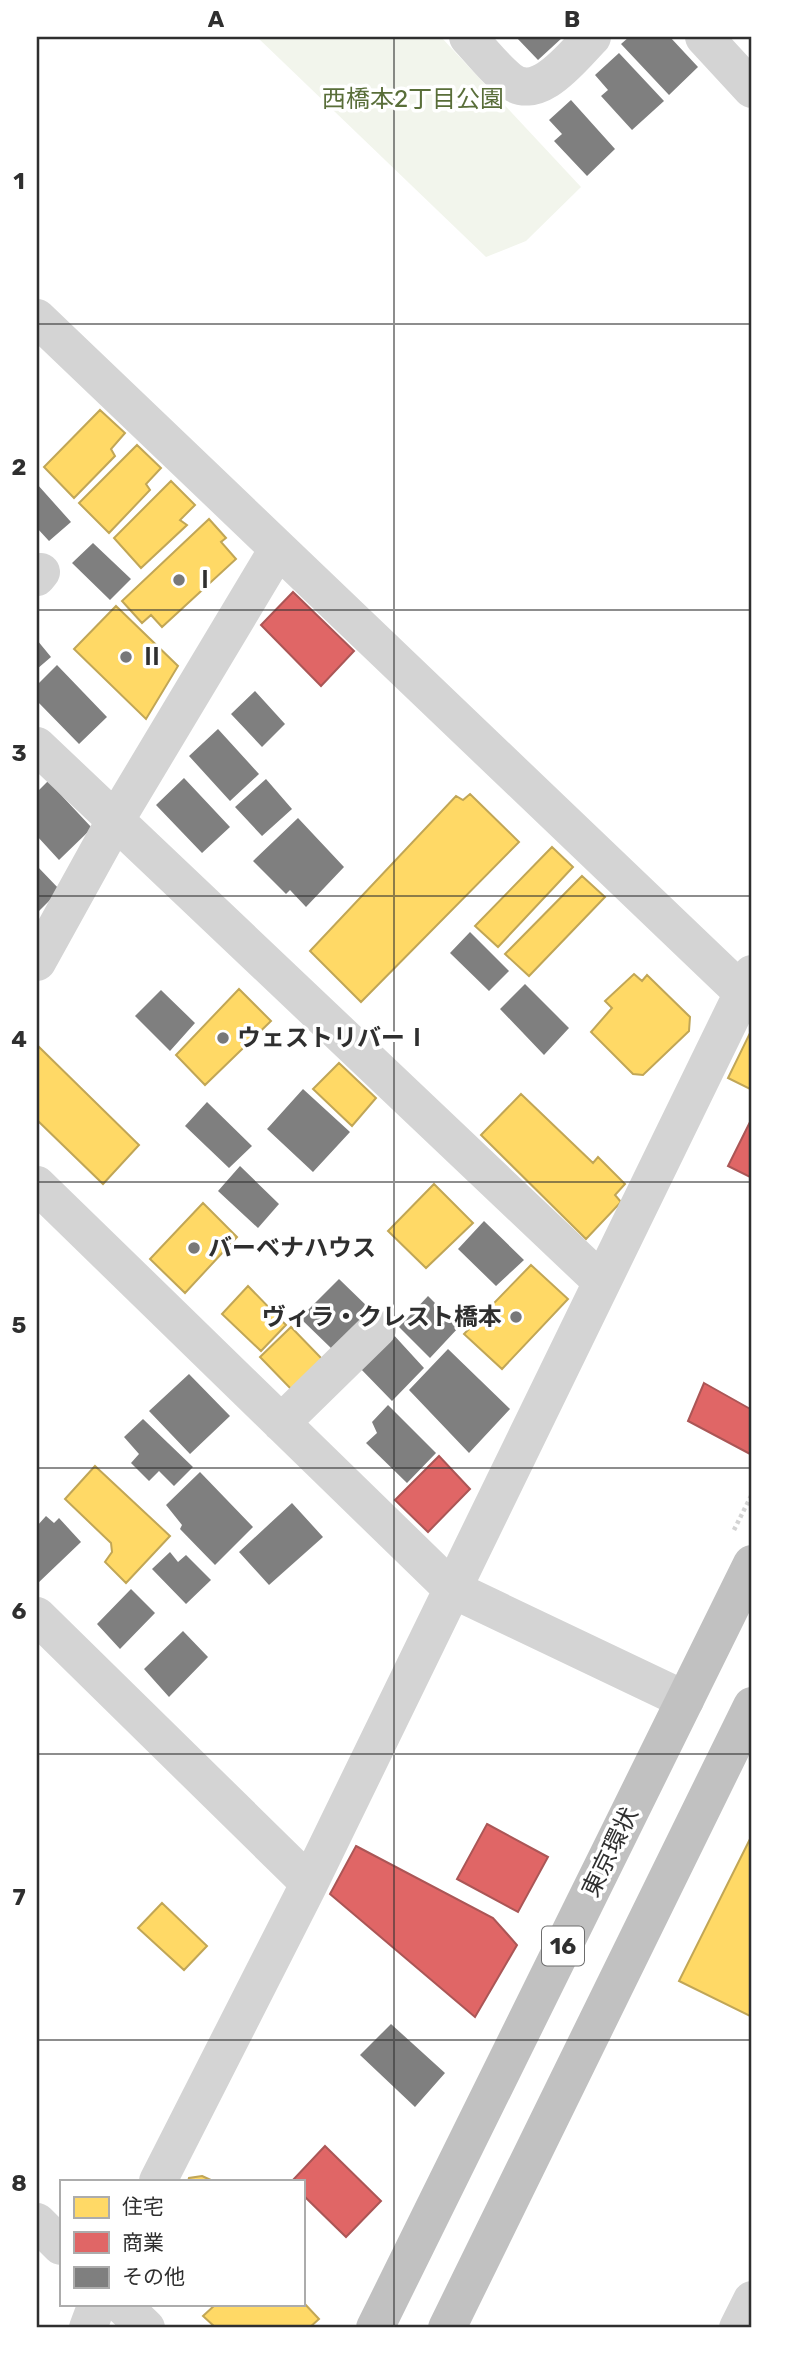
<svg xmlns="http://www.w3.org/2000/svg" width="789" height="2365" viewBox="0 0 789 2365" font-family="Rubik,'Noto Sans JP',sans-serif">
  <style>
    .green { fill: #f2f5ec }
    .homes { fill: #ffd966; stroke: #c1a656; stroke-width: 2 }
    .shops { fill: #e06666; stroke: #ab5656; stroke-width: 2 }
    .building { fill: #7f7f7f }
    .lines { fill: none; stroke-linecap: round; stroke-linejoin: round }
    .path { stroke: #d4d4d4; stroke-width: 4.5; stroke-dasharray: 3.5 3.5; stroke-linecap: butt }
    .minor { stroke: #d4d4d4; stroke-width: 38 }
    .highway { stroke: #c1c1c1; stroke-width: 38 }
    .grid { fill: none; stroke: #2f2f2f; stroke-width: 2; stroke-opacity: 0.55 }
    .poi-dot { fill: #787878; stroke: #fff; stroke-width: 2.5 }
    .labels { text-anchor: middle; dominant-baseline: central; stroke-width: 7; stroke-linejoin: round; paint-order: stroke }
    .shield { fill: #fff; stroke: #6d6d6d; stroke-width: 2 }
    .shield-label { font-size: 23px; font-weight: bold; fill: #2f2f2f }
    .park-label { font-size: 24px; fill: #596e39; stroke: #fff }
    .poi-label { font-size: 24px; font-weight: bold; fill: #2f2f2f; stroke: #fff; text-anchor: start }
    .street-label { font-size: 24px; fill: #2f2f2f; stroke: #fff }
    .neatline { fill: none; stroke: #2f2f2f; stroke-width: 2.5 }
    .grid-label { font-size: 23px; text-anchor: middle; font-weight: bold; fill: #2f2f2f }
  </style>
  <rect width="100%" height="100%" fill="#fff"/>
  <path class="green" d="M257,37H441L581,187L526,241L486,257Z"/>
  <path class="homes" d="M100,410L125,433L111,449L115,456L74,498L44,467Z
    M137,445L161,468L146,484L150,490L109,533L79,503Z
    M171,481L195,505L180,520L187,525L141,568L114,538Z
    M209,519L226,538L221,542L236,559L162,627L151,615L142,623L122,601Z
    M116,606L178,666L146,719L74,649Z
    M470,794L519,842L361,1002L310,951L456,796L463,800Z
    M552,847L573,867L498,947L475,926Z
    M582,876L605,897L529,976L505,954Z
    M634,974L642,981L647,975L690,1017L689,1031L643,1075L633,1074L591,1032L612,1008L605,1001Z
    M239,989L271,1021L205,1085L176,1055Z
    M750,1033L752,1034V1090L728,1078Z
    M37,1045L139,1145L103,1184L37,1120Z
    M339,1063L376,1098L352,1126L313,1089Z
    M521,1094L593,1163L598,1157L625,1184L615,1195L621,1202L586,1239L481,1135Z
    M434,1184L473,1223L426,1268L388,1231Z
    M203,1203L237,1237L185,1293L150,1259Z
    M531,1265L568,1299L502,1369L464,1334Z
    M248,1286L286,1325L261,1351L222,1314Z
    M291,1327L323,1360L293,1391L260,1357Z
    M95,1466L170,1536L126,1583L105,1562L112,1552L111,1543L65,1499Z
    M752,1835V2017L679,1981Z
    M162,1903L207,1946L184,1970L138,1928Z
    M202,2176L213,2181H188L189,2178Z
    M303,2302L319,2319L309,2328H216L203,2316L216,2304Z"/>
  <path class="shops" d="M293,592L354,651L321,686L261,625Z
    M752,1118V1178L728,1166Z
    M704,1383L752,1410V1455L688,1421Z
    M439,1456L470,1489L428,1532L395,1500Z
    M487,1824L548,1857L518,1912L457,1879Z
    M356,1846L493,1918L517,1945L475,2017L330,1894Z
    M325,2146L381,2201L346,2237L303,2195V2181H292Z"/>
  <path class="building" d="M516,37H563L538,60Z
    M629,37H670L698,67L669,95L621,44Z
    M619,53L664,101L632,130L601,96L608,90L595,75Z
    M571,100L615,149L587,176L554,141L562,134L549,120Z
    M37,484L71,522L49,541L37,528Z
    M93,543L131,579L110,600L72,563Z
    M37,640L51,657L37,669Z
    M57,665L107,717L79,744L37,701V685Z
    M255,691L285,724L262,747L231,714Z
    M218,729L259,774L230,801L189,756Z
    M184,778L230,827L202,853L156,805Z
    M266,779L292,809L262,836L235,807Z
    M48,781L92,828L59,860L37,836V792Z
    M298,818L344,867L306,907L290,890L286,894L253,861Z
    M37,866L60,890L37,913Z
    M470,932L509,971L489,991L450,953Z
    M525,984L569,1028L544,1055L500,1009Z
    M161,990L195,1023L170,1051L135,1016Z
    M303,1089L350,1132L313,1172L267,1129Z
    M207,1102L252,1146L229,1168L185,1126Z
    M240,1166L279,1204L258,1228L218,1191Z
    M484,1221L524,1260L496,1286L458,1249Z
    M339,1279L371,1310L333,1350L300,1318Z
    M428,1296L459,1327L430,1358L399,1327Z
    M391,1332L424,1368L392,1401L358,1366Z
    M448,1349L510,1409L469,1453L409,1390Z
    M189,1374L230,1416L190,1454L149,1411Z
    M388,1405L436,1453L407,1483L366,1443L377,1433L372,1422Z
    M143,1419L193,1467L174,1486L159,1471L149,1481L131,1463L139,1454L124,1437Z
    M200,1472L253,1527L215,1565L180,1529L182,1525L166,1505Z
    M292,1503L323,1537L269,1585L239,1552Z
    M46,1516L54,1523L59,1518L81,1542L37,1584V1526Z
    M170,1552L178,1562L186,1555L211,1580L186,1604L152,1569Z
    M131,1589L155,1613L120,1649L97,1624Z
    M183,1631L208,1657L169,1697L144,1669Z
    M391,2024L445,2073L415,2107L360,2055Z"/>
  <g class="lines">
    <path class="path" d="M734,1530L752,1494"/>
    <path class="minor" d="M468,37C481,51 494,68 509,80C538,104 573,56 592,37
      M704,37L752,89
      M37,318L743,993L752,999
      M37,577L41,572
      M37,746L602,1282
      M37,962L115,821L278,549
      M37,1185L452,1589L685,1700
      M281,1423L377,1329
      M37,1616L309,1883
      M158,2181L307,1888L752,974
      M37,2222L61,2246
      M121,2304L146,2328
      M88,2328L97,2304
      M738,2328L752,2300"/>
    <path class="highway" d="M375,2328L752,1564
      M447,2328L752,1706"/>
  </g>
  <path class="grid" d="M394,37V2328M37,324H752M37,610H752M37,896H752M37,1182H752M37,1468H752M37,1754H752M37,2040H752"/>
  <g class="poi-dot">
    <circle cx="179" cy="580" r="7"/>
    <circle cx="126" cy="657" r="7"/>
    <circle cx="223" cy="1038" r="7"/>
    <circle cx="194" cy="1248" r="7"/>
    <circle cx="516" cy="1317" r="7"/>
  </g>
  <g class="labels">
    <rect class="shield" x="542" y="1926.5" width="42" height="39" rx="5"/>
    <g class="shield-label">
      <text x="563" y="1946">16</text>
    </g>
    <g class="park-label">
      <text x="413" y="99">西橋本2丁目公園</text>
    </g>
    <g class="poi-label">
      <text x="193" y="580">Ⅰ</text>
      <text x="140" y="657">Ⅱ</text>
      <text x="237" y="1038">ウェストリバーⅠ</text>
      <text x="208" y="1248">バーベナハウス</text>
      <text x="502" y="1317" text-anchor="end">ヴィラ・クレスト橋本</text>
    </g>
    <g class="street-label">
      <text transform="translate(610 1852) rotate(-64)">東京環状</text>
    </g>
  </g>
  <rect width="789" height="2365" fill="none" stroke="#ffffff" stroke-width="77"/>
  <rect x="60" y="2180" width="245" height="126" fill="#ffffff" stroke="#acacac" stroke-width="2"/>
  <rect x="74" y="2197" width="35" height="21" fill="#ffd966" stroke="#acacac" stroke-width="2"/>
  <text x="122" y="2214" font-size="21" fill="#2f2f2f">住宅</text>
  <rect x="74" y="2232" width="35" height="21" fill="#e06666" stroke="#acacac" stroke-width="2"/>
  <text x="122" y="2250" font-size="21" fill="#2f2f2f">商業</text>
  <rect x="74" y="2267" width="35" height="21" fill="#7f7f7f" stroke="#acacac" stroke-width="2"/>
  <text x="122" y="2284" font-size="21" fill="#2f2f2f">その他</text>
  <rect x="38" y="38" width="712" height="2288" class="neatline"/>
  <g class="grid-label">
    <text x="216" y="27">A</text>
    <text x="572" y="27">B</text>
    <text x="19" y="189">1</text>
    <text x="19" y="475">2</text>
    <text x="19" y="761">3</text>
    <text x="19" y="1047">4</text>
    <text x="19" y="1333">5</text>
    <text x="19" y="1619">6</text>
    <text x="19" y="1905">7</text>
    <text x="19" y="2191">8</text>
  </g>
</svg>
